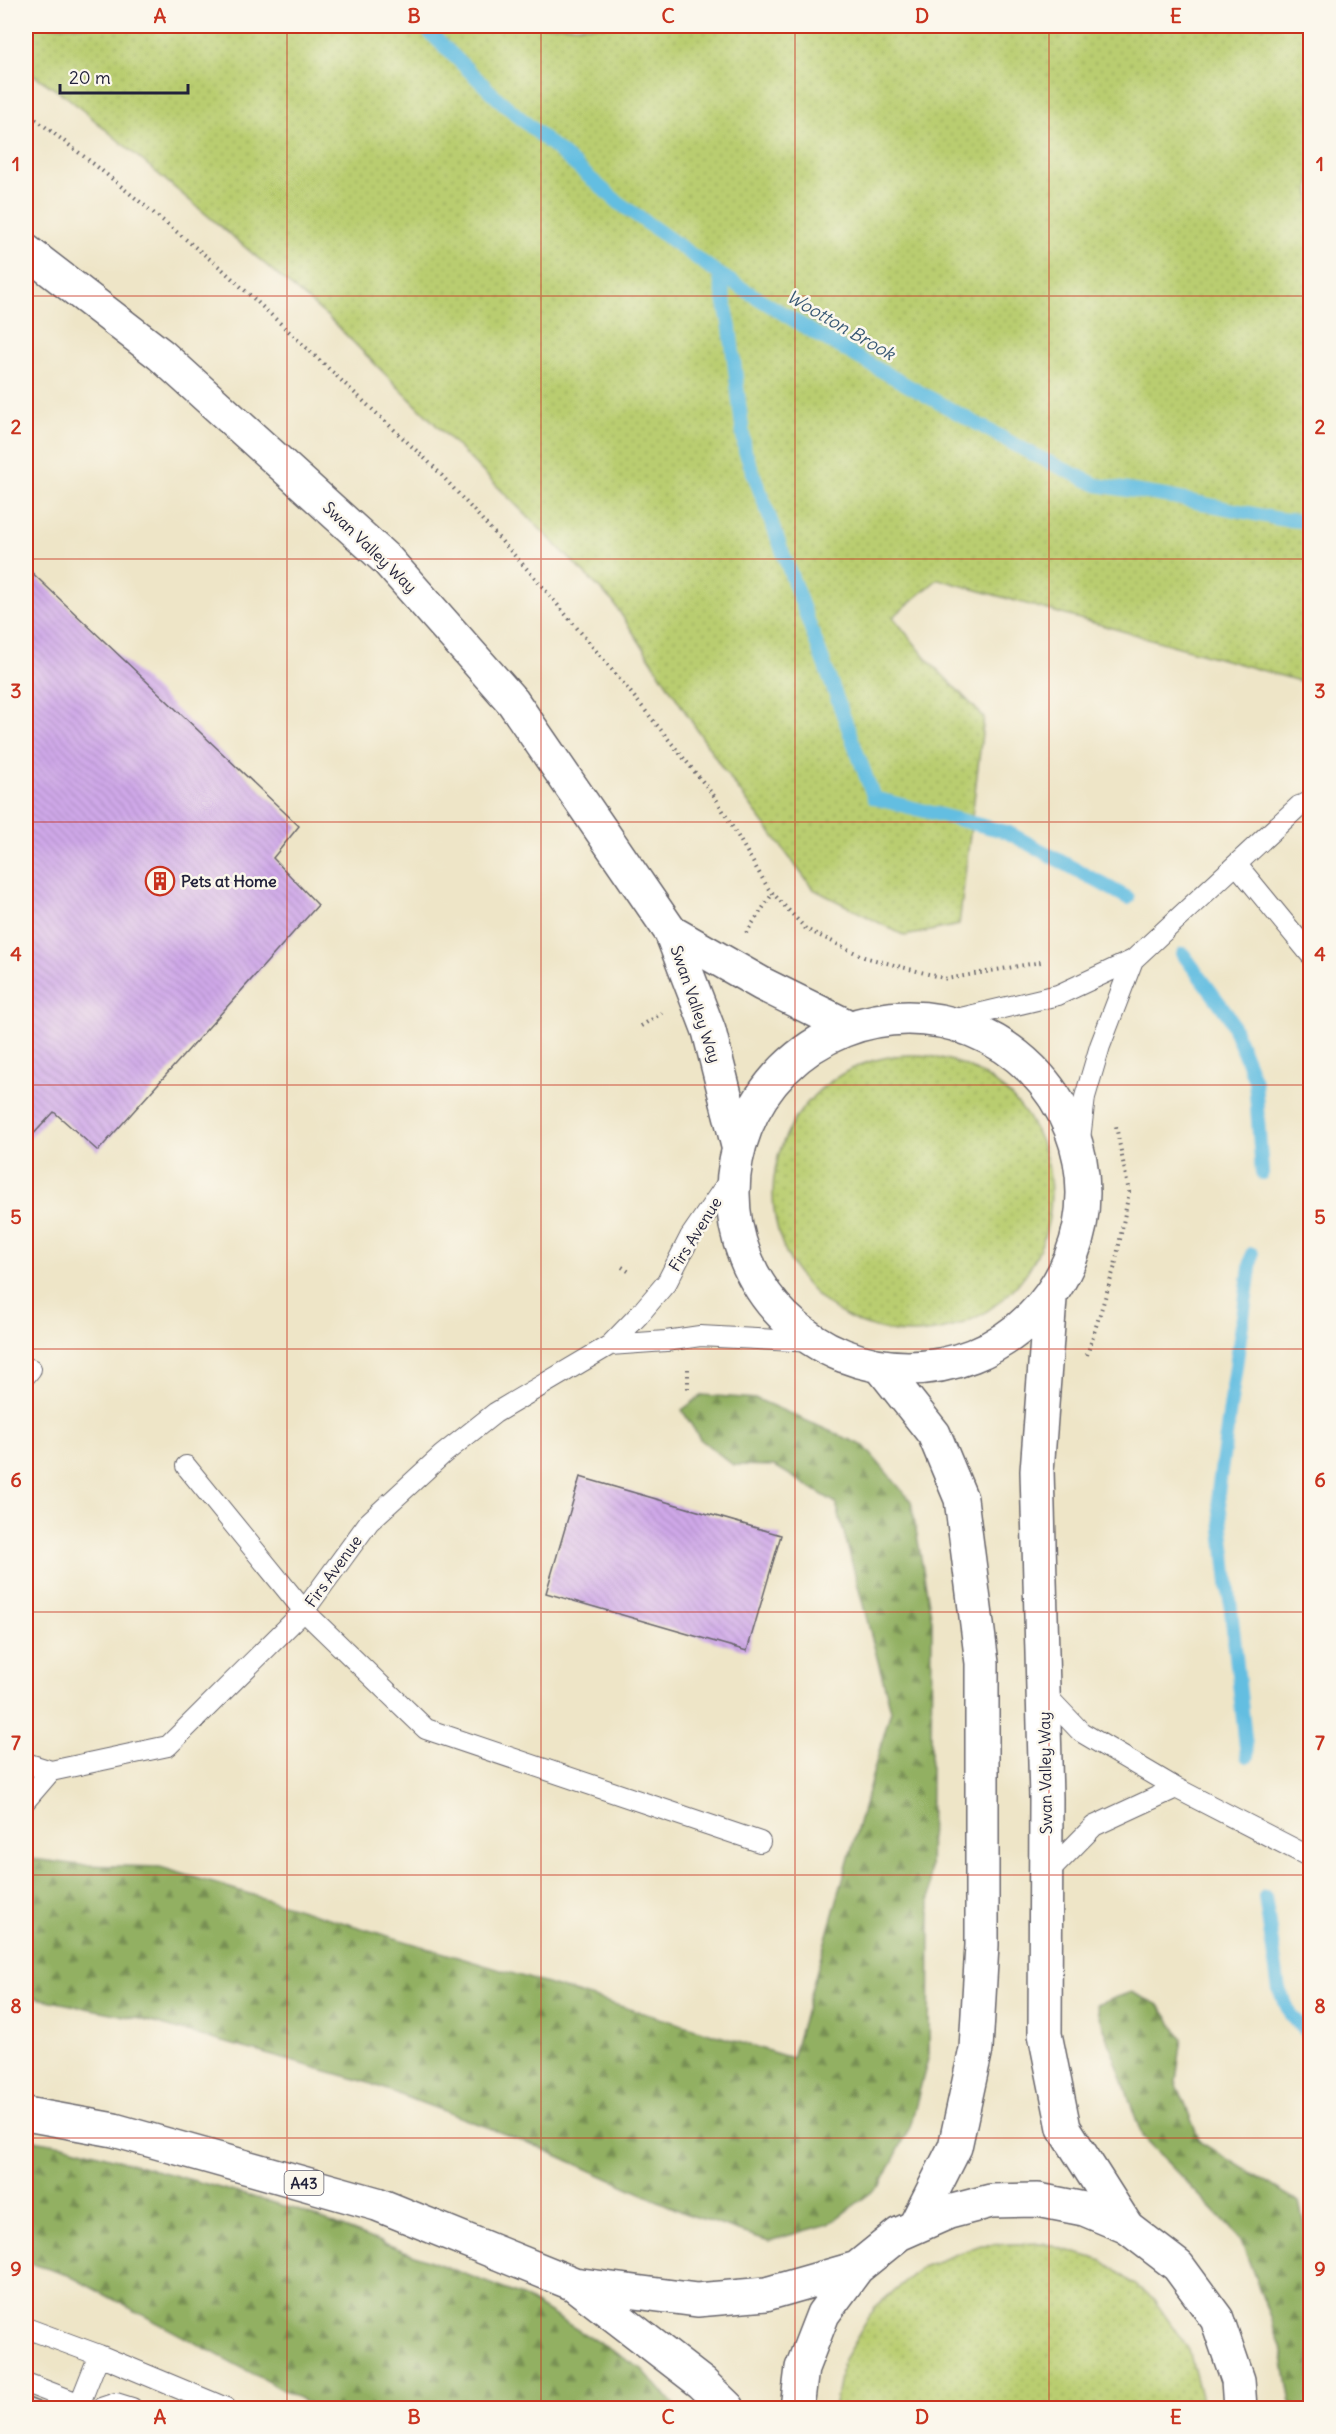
<svg xmlns="http://www.w3.org/2000/svg" width="1336" height="2434" viewBox="0 0 1336 2434" font-family="Delius,sans-serif">
  <style>
    .green { fill: url(#green-dots); stroke: #6e7856; stroke-width: 1.5 }
    .forest { fill: url(#forest-firs); stroke: #5a694e; stroke-width: 1.5 }
    .lines { fill: none; stroke-linecap: round; stroke-linejoin: round }
    .stream { stroke: #63bee1; stroke-width: 14 }
    .building { fill: url(#building-back-hatch) }
    .service-casing { stroke: #69666c; stroke-width: 22 }
    .tertiary-casing { stroke: #69666c; stroke-width: 36 }
    .trunk-casing { stroke: #69666c; stroke-width: 36 }
    .path { stroke: #69666c; stroke-width: 4; stroke-dasharray: 1.5 4.5; stroke-linecap: butt }
    .service { stroke: #fff; stroke-width: 20 }
    .tertiary { stroke: #fff; stroke-width: 33 }
    .trunk { stroke: #fff; stroke-width: 33 }
    .grid { fill: none; stroke: #c8321e; stroke-width: 1.5; stroke-opacity: 0.55 }
    .labels { text-anchor: middle; dominant-baseline: central; stroke-width: 5; stroke-linejoin: round; paint-order: stroke }
    .shield { fill: #fbf7ec; stroke: #636270; stroke-width: 1.5 }
    .shield-label { font-size: 15px; font-weight: bold; fill: #22223b }
    .street-label { font-size: 16px; fill: #22223b; stroke: #fbf7ec }
    .poi-label { font-size: 16px; font-weight: bold; fill: #22223b; stroke: #fbf7ec; text-anchor: start }
    .water-label { font-size: 18px; font-style: italic; fill: #395975; stroke: #fbf7ec }
    .neatline { fill: none; stroke: #c8321e; stroke-width: 2 }
    .grid-label { font-size: 20px; text-anchor: middle; font-weight: bold; fill: #c8321e }
  </style>
  <defs>
    <pattern id="green-dots" width="8" height="8" patternUnits="userSpaceOnUse" patternTransform="scale(1.5)"><rect width="8" height="8" fill="#b9cd70"/><path d="M2 2h.1M6 6h.1" fill="none" stroke="#9fb062" stroke-width="1.8" stroke-linecap="round"/></pattern>
    <pattern id="forest-firs" width="22" height="20" patternUnits="userSpaceOnUse" patternTransform="scale(1.5)"><rect width="22" height="20" fill="#92b062"/><path d="M5 1l3.5 6h-7zM16 11l3.5 6h-7z" fill="#778f52"/></pattern>
    <pattern id="building-back-hatch" width="6" height="6" patternUnits="userSpaceOnUse" patternTransform="scale(1.5)"><rect width="6" height="6" fill="#cfa8e8"/><path d="M-1 5l2 2M0 0l6 6M5-1l2 2" fill="none" stroke="#b190c8"/></pattern>
  </defs>
  <rect width="100%" height="100%" fill="#fbf7ec"/>
  <filter id="ink" filterUnits="userSpaceOnUse"><feTurbulence type="fractalNoise" baseFrequency=".0167" numOctaves="2"/><feDisplacementMap in="SourceGraphic" scale="12" xChannelSelector="R" yChannelSelector="G"/><feConvolveMatrix kernelMatrix="1 2 1 2 8 2 1 2 1" color-interpolation-filters="sRGB"/></filter>
  <filter id="wash" filterUnits="userSpaceOnUse"><feTurbulence type="fractalNoise" baseFrequency=".008" numOctaves="4" result="noise"/><feDisplacementMap in="SourceGraphic" scale="24" xChannelSelector="R" yChannelSelector="G"/><feGaussianBlur stdDeviation="1.35" result="paint"/><feColorMatrix in="noise" values="0 0 0 0 0 0 0 0 0 0 0 0 0 0 0 0 0 1.4 0 .05"/><feComposite in="paint" operator="in"/></filter>
  <g filter="url(#wash)">
    <rect width="100%" height="100%" fill="#eee5c7"/>
    <path class="green" d="M26,26H1310V684L938,579L893,617L927,659L984,717L959,925L905,936L813,889L723,769L613,602L329,318L67,97L26,70Z
      M773 1194a139 139 0 1 1 278 0a139 139 0 1 1-278 0Z
      M1043,2243L1103,2261L1153,2298L1189,2350L1204,2408H834L843,2361L875,2307L922,2267L981,2245Z"/>
    <path class="forest" d="M702,1395L757,1399L864,1446L911,1501L932,1621L929,2055L910,2127L881,2185L829,2224L769,2241L687,2214L534,2145L366,2082L140,2019L26,1996V1858L79,1865L160,1867L792,2058L891,1710L836,1503L775,1466L733,1465L700,1439L682,1410Z
      M1131,1992L1159,2005L1182,2038L1176,2081L1200,2142L1299,2202L1310,2251V2408H1292L1281,2346L1240,2238L1142,2136L1096,2005Z
      M26,2139L70,2146L295,2209L522,2296L642,2369L677,2408H317L68,2275L26,2262Z"/>
    <g class="lines">
      <path class="stream" d="M423,26L496,97L619,203L719,274L818,335L914,389L1032,454L1097,485L1171,497L1279,519L1310,522
        M719,274L730,328L745,451L874,798L1007,832L1128,898
        M1183,954L1229,1016L1255,1081L1262,1173
        M1247,1756L1218,1492L1252,1254
        M1265,1897L1279,1990L1291,2015L1310,2037"/>
    </g>
    <g id="blocks">
      <path class="building" d="M26,567L299,826L273,858L318,905L98,1151L54,1112L26,1142Z
        M580,1477L781,1535L747,1651L546,1593Z
        M26,2397L44,2404L43,2408H26Z"/>
    </g>
  </g>
  <g filter="url(#ink)">
    <use href="#blocks" fill-opacity="0" stroke="#69666c" stroke-width="1.5"/>
    <g class="lines">
      <g class="service-casing">
        <path id="service" d="M1237,865L1310,954
          M948,1021L1058,995L1133,960L1299,806L1310,802
          M1079,1148L1085,1097L1100,1046L1133,960
          M610,1345L666,1341L700,1336L815,1342
          M26,1375L31,1369
          M186,1466L304,1611L426,1729L760,1842
          M1043,1692L1081,1732L1176,1788L1310,1857
          M26,1763L51,1771L168,1746L304,1611L369,1522L442,1455L495,1413L610,1345L639,1315L667,1282L690,1237L732,1176
          M26,1800L51,1771
          M1046,1875L1094,1826L1176,1788
          M26,2328L99,2355L226,2408
          M26,2383L78,2403
          M78,2408L99,2355
          M101,2408L116,2403L132,2408"/>
      </g>
      <g class="tertiary-casing">
        <path id="tertiary" d="M26,251L161,355L388,561L513,702L671,932L709,1031L738,1146
          M671,932L762,984L849,1027
          M733 1193a175 175 0 1 1 350 0a175 175 0 1 1-350 0Z
          M1050,1299L1037,1471L1046,1798L1045,2034L1064,2128L1127,2227
          M881,1367L934,1434L961,1499L982,1663V1945L976,2049L955,2147L915,2226"/>
      </g>
      <g class="trunk-casing">
        <path id="trunk" d="M26,2114L114,2130L377,2204L574,2284L697,2300L766,2294L857,2268
          M575,2285L702,2383L728,2408
          M797,2408L802,2368L823,2314L857,2268L899,2234L949,2212L991,2201L1038,2200L1084,2209L1127,2227L1178,2266L1217,2319L1238,2380L1240,2408"/>
      </g>
      <path class="path" d="M26,112L95,165L222,269L435,468L536,579L623,683L715,797L768,888L806,929L864,957L947,979L1041,962L1043,965
        M746,933L773,893
        M641,1026L662,1013
        M622,1267L631,1273
        M1087,1355L1115,1266L1129,1192L1116,1126
        M688,1369V1389"/>
      <use href="#service" class="service"/>
      <use href="#tertiary" class="tertiary"/>
      <use href="#trunk" class="trunk"/>
    </g>
  </g>
  <path class="grid" d="M287,26V2408M541,26V2408M795,26V2408M1049,26V2408M26,296H1310M26,559H1310M26,822H1310M26,1085H1310M26,1349H1310M26,1612H1310M26,1875H1310M26,2138H1310"/>
  <defs>
    <g id="building-ring" transform="scale(1.5)"><circle r="9.5" fill="#fbf7ec" stroke="#c8321e" stroke-width="1.5"/><path d="M-4-6H4V6H1V3H-1V6H-4ZM-2.5-4.3h1.7v1.8h-1.7ZM.8-4.3h1.7v1.8H.8ZM-2.5-1h1.7V.8h-1.7ZM.8-1h1.7V.8H.8Z" fill="#c8321e"/></g>
  </defs>
  <g fill-rule="evenodd">
    <use href="#building-ring" x="160" y="881"/>
  </g>
  <g class="labels">
    <rect class="shield" x="284.5" y="2171" width="39" height="24" rx="4.5"/>
    <g class="shield-label">
      <text x="304" y="2183">A43</text>
    </g>
    <g class="street-label">
      <text transform="translate(370 547) rotate(44)">Swan Valley Way</text>
      <text transform="translate(696 1004) rotate(71)">Swan Valley Way</text>
      <text transform="translate(695 1234) rotate(-58)">Firs Avenue</text>
      <text transform="translate(333 1571) rotate(-54)">Firs Avenue</text>
      <text transform="translate(1045 1773) rotate(-91)">Swan Valley Way</text>
    </g>
    <g class="poi-label">
      <text x="181" y="881">Pets at Home</text>
    </g>
    <g class="water-label">
      <text transform="translate(841 325) rotate(30)">Wootton Brook</text>
    </g>
  </g>
  <rect width="1336" height="2434" fill="none" stroke="#fbf7ec" stroke-width="66"/>
  <path d="M60 84v9h128v-9" fill="none" stroke="#22223b" stroke-width="3"/>
  <text x="69" y="84" font-size="18" fill="#22223b" stroke="#fbf7ec" stroke-width="4.5" paint-order="stroke">20 m</text>
  <rect x="33" y="33" width="1270" height="2368" class="neatline"/>
  <g class="grid-label">
    <text x="160" y="23">A</text>
    <text x="414" y="23">B</text>
    <text x="668" y="23">C</text>
    <text x="922" y="23">D</text>
    <text x="1176" y="23">E</text>
    <text x="16" y="171">1</text>
    <text x="1320" y="171">1</text>
    <text x="16" y="434">2</text>
    <text x="1320" y="434">2</text>
    <text x="16" y="698">3</text>
    <text x="1320" y="698">3</text>
    <text x="16" y="961">4</text>
    <text x="1320" y="961">4</text>
    <text x="16" y="1224">5</text>
    <text x="1320" y="1224">5</text>
    <text x="16" y="1487">6</text>
    <text x="1320" y="1487">6</text>
    <text x="16" y="1750">7</text>
    <text x="1320" y="1750">7</text>
    <text x="16" y="2013">8</text>
    <text x="1320" y="2013">8</text>
    <text x="16" y="2276">9</text>
    <text x="1320" y="2276">9</text>
    <text x="160" y="2424">A</text>
    <text x="414" y="2424">B</text>
    <text x="668" y="2424">C</text>
    <text x="922" y="2424">D</text>
    <text x="1176" y="2424">E</text>
  </g>
</svg>
